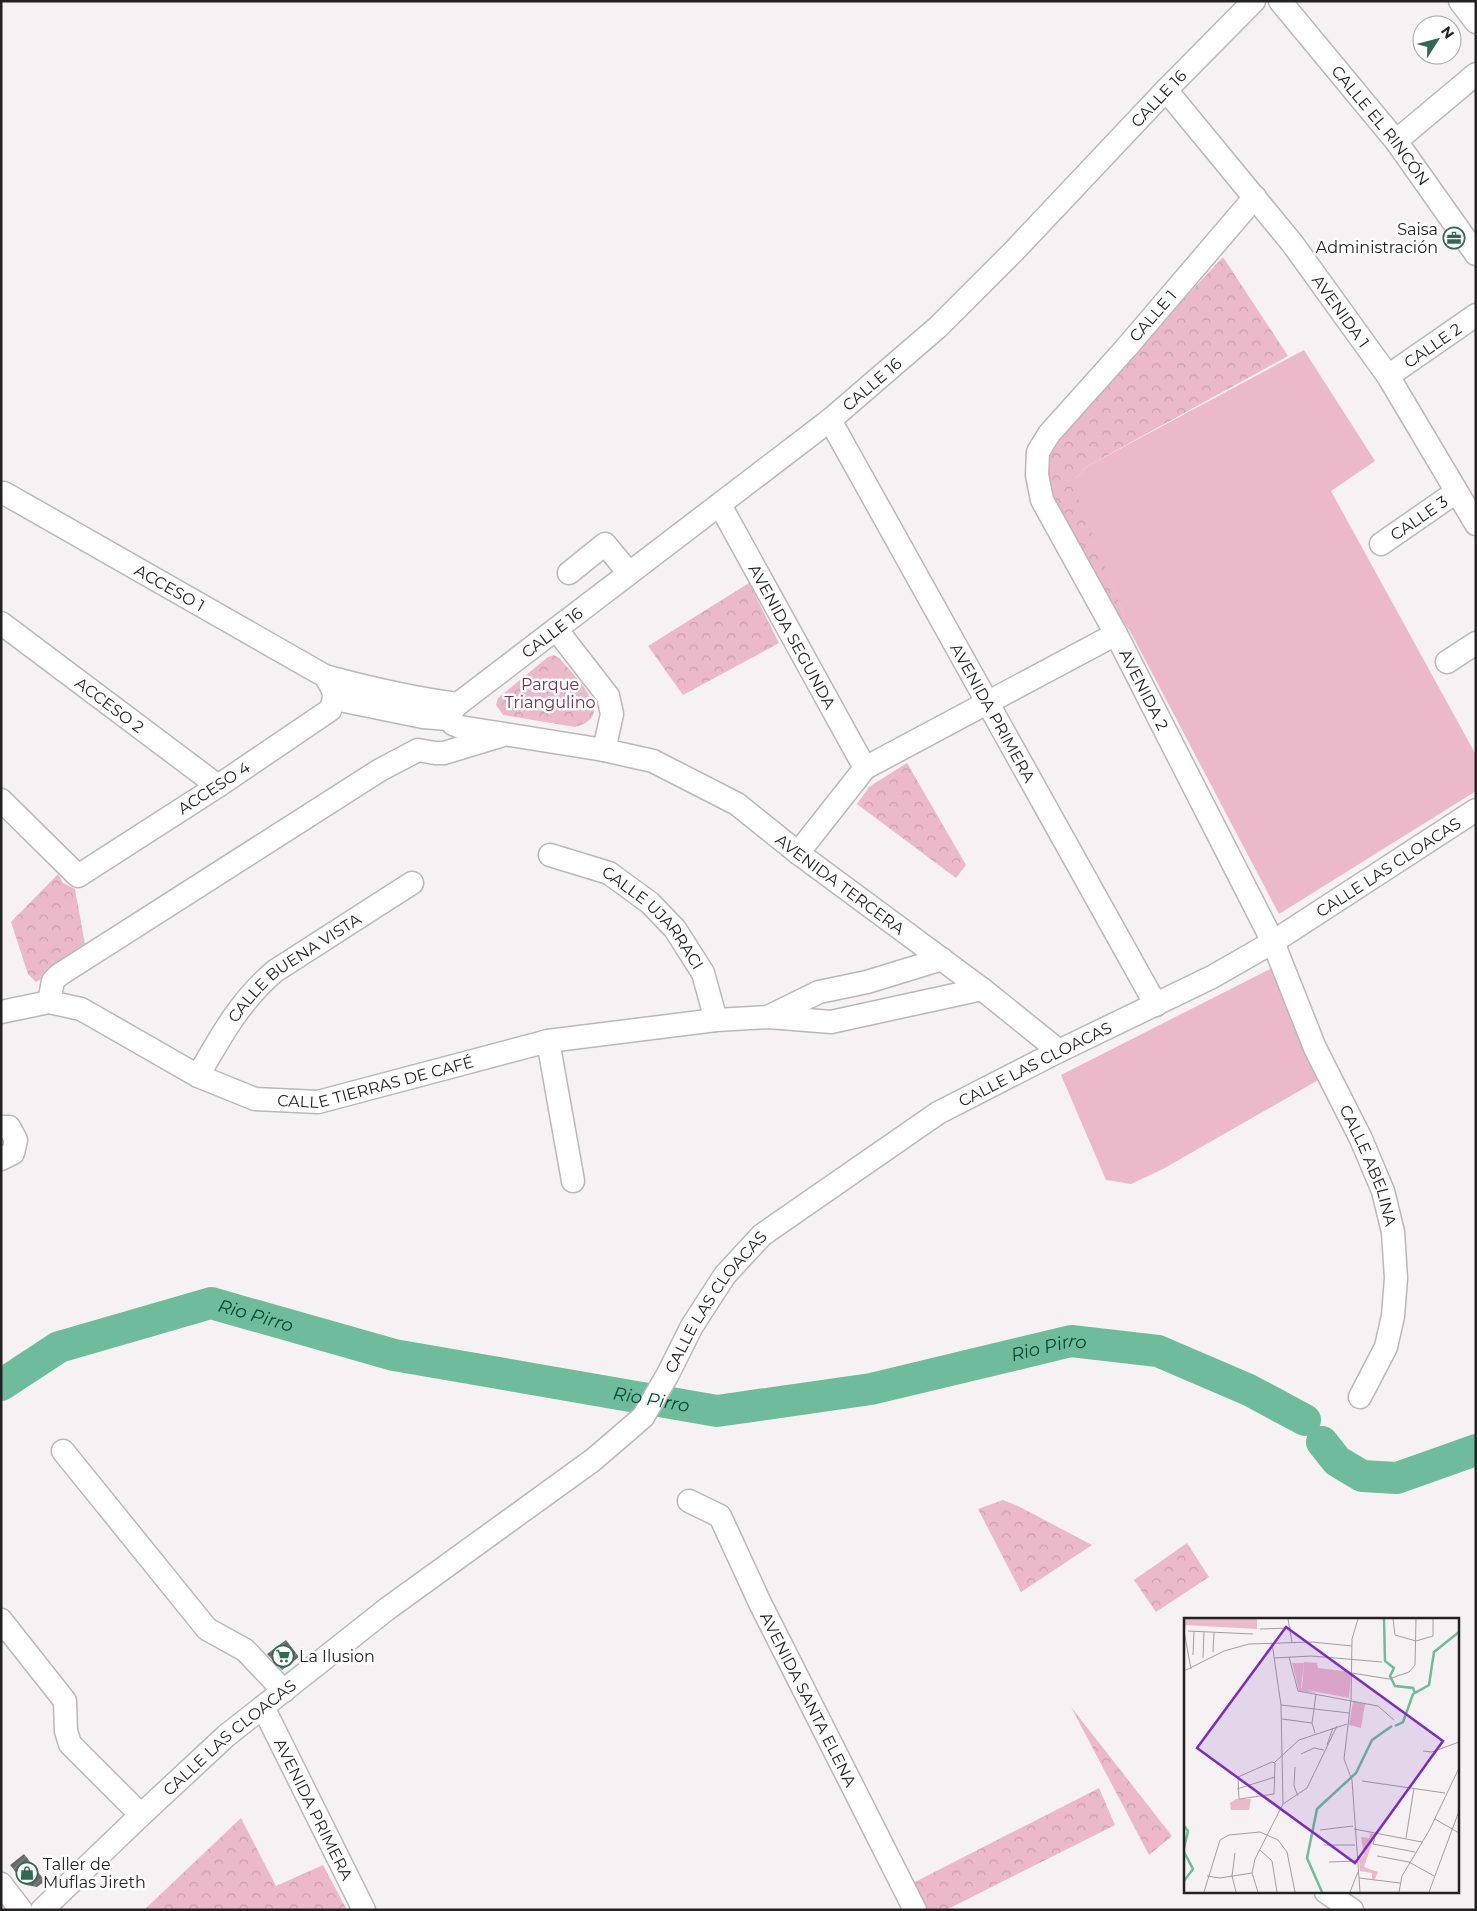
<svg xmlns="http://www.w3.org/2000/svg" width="1477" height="1911" viewBox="0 0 1477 1911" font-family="Montserrat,sans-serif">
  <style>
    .grass { fill: #ebb9ca }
    .park { fill: url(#park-crowns) }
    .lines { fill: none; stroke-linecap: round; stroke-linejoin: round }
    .river { stroke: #6ebc9c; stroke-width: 32 }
    .building { fill: url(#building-hatch) }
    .minor-casing { stroke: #bbb7b8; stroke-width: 25 }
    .minor { stroke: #fff; stroke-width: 22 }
    .labels { text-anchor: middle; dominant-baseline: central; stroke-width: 5; stroke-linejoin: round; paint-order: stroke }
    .street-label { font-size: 16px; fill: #232122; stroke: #fff }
    .poi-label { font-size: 16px; fill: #232122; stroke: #fff; text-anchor: start }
    .park-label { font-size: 16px; fill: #7d2a4f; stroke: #fff }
    .water-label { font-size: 18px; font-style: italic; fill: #014632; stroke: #fff }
    .inset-river { fill: none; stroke: #6ebc9c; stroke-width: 2.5 }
    .inset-road { fill: none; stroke: #a29e9f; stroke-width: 1 }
    .view { fill: #7b2cbf; fill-opacity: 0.15; stroke: #7b2cbf; stroke-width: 2.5 }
    .inset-edge { fill: none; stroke: #232122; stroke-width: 2.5 }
  </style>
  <defs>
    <pattern id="park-crowns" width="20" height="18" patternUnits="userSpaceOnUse" patternTransform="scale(1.25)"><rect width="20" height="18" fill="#ebb9ca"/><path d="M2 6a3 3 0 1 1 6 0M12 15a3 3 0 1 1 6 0" fill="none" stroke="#c99fad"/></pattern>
    <pattern id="building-hatch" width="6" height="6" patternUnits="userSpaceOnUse" patternTransform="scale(1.25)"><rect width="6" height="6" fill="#6c6869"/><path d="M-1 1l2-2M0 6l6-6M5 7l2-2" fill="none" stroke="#848182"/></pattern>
  </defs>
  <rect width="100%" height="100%" fill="#f6f2f3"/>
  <path class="grass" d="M1304,350L1375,461L1331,491L1476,755V791L1279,914L1131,633L1075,492L1076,478L1086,467Z
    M1272,968L1320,1079L1163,1169L1131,1184L1106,1180L1061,1075Z"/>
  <path class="park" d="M1223,257L1288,356L1086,467L1076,478V492L1131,633L1094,580L1049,499L1047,463L1056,437L1108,385L1181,302Z
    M749,583L779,643L683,695L648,646Z
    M554,655L559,658C569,670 602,701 592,717C588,723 581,725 575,727L503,715L496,705L498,698L548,657Z
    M907,763L966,865L956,878L857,804L869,787Z
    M58,874L63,883L75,889L86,950L36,982L28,974L11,922Z
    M1003,1500L1018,1506L1092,1545L1021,1592L978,1509Z
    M1187,1543L1209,1577L1156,1612L1134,1580Z
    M1071,1707L1172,1836L1149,1855Z
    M1099,1788L1115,1825L946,1910H926L913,1883Z
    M241,1818L276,1886L323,1865L347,1910H144Z"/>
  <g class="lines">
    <g class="river">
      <path id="s1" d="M1,1385L59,1347L211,1303L394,1355L717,1411L871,1389L1071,1341L1158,1351L1249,1390L1305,1420"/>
      <path d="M1322,1442L1337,1461L1362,1476L1397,1478L1476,1450"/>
    </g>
  </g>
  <path class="building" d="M286,1640L299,1657L282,1670L267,1654Z
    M24,1854L45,1881L37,1887L26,1885L10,1865Z"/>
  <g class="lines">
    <g class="minor-casing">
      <g id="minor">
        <path id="s2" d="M1280,1L1396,141L1476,254"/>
        <path d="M1460,1L1476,22"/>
        <path id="s3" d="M1166,90L1292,243L1388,376L1476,524"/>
        <path d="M1396,141L1476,74"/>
        <path id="s4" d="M1255,197L1126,348L1049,434L1038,452L1037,475L1042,500L1116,634L1273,942L1315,1048L1361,1139L1383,1191L1393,1232L1396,1278L1393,1316L1386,1347L1360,1397"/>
        <path id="s5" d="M1388,376L1476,315"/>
        <path id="s6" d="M830,420L1156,1005"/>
        <path id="s7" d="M1,493H4L325,676C334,690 337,695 330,710L218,786L78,876L1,800"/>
        <path id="s8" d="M720,505L865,768"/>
        <path id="s9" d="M1381,544L1456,492"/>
        <path d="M569,573L605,544L629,573"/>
        <path id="s10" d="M1,623L218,786"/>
        <path d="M556,629L608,696L612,714L604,750"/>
        <path d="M1447,662L1476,643"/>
        <path d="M325,676C369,688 413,698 458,704"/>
        <path d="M335,699L423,717L449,719"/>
        <path id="s11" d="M449,719L453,709L458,704L830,420L938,327L1014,251L1166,90L1254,1"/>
        <path id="s12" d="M449,719L453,724L460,727L604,750L653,761L737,804L798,853L982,989L1059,1051"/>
        <path d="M798,853L865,768L1116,634"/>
        <path id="s13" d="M550,855L609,873L650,903L675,929L703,973L716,1020"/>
        <path d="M49,1002L53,981L59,975L380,770L418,750L435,753H444L500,736"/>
        <path id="s14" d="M1,1012L49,1002L81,1009L198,1076L255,1099L318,1102L548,1041L716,1020L769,1017L831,1022L982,989"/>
        <path d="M770,1016L819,992L867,982L942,959"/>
        <path d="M548,1041L573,1181"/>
        <path id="s15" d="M198,1076C221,1036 239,1002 275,971L412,883"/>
        <path d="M1,1127H9L16,1140L13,1153L1,1159"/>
        <path d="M63,1451L207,1629L245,1650L284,1691"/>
        <path id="s16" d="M689,1501L720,1516L760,1603L915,1910"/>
        <path d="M1,1620L65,1701L66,1731L70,1744L141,1815"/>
        <path id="s17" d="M263,1707L364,1910"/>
        <path d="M1,1884L21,1910"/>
        <path d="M1326,1892L1352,1910"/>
        <path id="s18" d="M42,1910L141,1815L226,1736L387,1609L593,1460L643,1417L668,1374L692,1326L725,1275L762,1235L938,1113L1059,1051L1212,977L1273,942L1476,810"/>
      </g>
    </g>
    <use href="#minor" class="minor"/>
  </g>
  <defs>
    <g id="office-ring" transform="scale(1.125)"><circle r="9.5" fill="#fff" stroke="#306a54" stroke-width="1.5"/><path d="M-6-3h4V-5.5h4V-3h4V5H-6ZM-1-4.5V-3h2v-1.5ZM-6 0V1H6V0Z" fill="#306a54"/></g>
    <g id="supermarket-ring" transform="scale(1.125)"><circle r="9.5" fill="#fff" stroke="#306a54" stroke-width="1.5"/><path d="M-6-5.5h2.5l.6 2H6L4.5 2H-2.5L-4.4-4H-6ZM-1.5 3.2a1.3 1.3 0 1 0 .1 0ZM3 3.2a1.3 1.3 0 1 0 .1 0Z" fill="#306a54"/></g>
    <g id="shop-ring" transform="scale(1.125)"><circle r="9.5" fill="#fff" stroke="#306a54" stroke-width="1.5"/><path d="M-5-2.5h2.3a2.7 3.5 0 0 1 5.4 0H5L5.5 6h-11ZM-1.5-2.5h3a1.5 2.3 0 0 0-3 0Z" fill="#306a54"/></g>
  </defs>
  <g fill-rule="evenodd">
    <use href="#office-ring" x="1454" y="238"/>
    <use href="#supermarket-ring" x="283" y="1656"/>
    <use href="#shop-ring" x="27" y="1873"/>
  </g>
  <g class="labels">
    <g class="street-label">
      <text stroke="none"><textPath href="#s11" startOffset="946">CALLE 16</textPath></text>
      <text stroke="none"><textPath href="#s2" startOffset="160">CALLE EL RINCÓN</textPath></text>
      <text stroke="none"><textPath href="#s3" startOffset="282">AVENIDA 1</textPath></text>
      <text transform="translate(1153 316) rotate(-49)">CALLE 1</text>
      <text stroke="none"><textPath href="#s5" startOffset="54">CALLE 2</textPath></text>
      <text stroke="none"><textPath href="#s11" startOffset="541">CALLE 16</textPath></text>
      <text stroke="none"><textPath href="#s9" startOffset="46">CALLE 3</textPath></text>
      <text stroke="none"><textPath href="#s7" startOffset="194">ACCESO 1</textPath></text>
      <text stroke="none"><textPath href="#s11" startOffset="136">CALLE 16</textPath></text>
      <text stroke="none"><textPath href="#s8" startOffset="150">AVENIDA SEGUNDA</textPath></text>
      <text stroke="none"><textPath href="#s4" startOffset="599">AVENIDA 2</textPath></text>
      <text stroke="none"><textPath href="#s10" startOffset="136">ACCESO 2</textPath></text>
      <text stroke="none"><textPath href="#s6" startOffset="335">AVENIDA PRIMERA</textPath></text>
      <text transform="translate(214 788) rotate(-33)">ACCESO 4</text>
      <text stroke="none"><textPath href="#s18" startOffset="1725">CALLE LAS CLOACAS</textPath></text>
      <text stroke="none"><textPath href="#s12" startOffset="435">AVENIDA TERCERA</textPath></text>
      <text stroke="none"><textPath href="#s13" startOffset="125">CALLE UJARRACI</textPath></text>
      <text stroke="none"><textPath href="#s15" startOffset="148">CALLE BUENA VISTA</textPath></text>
      <text stroke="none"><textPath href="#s18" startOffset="1320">CALLE LAS CLOACAS</textPath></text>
      <text stroke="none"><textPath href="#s14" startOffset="401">CALLE TIERRAS DE CAFÉ</textPath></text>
      <text stroke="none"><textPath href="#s4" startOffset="1126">CALLE ABELINA</textPath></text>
      <text stroke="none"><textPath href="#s18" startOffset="915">CALLE LAS CLOACAS</textPath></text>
      <text stroke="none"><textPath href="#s16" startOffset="238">AVENIDA SANTA ELENA</textPath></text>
      <text stroke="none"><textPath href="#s18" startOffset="255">CALLE LAS CLOACAS</textPath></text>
      <text stroke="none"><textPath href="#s17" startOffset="114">AVENIDA PRIMERA</textPath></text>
    </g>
    <g class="poi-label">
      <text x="1438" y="229" text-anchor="end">Saisa<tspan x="1438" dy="18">Administración</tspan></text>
      <text x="299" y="1656">La Ilusion</text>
      <text x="43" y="1864">Taller de<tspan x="43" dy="18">Muflas Jireth</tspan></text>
    </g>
    <g class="park-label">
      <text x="550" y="684">Parque<tspan x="550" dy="18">Triangulino</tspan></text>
    </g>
    <g class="water-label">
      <text stroke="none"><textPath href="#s1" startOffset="274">Rio Pirro</textPath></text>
      <text stroke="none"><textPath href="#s1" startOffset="1084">Rio Pirro</textPath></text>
      <text stroke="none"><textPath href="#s1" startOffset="679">Rio Pirro</textPath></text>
    </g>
  </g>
  <g transform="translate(1184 1618)">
    <rect width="275" height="275" fill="#f6f2f3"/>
    <path d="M0,1H73V11L2,7V12ZM120,44L133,45L134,50L167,54L165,80L118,71ZM169,83L181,86L177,110L165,107Z" fill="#ebb9ca"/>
    <path d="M108,45H120L117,70L133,75L115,73ZM52,181H67L65,192H47L46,185ZM186,215L191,216L180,249L194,254L191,261H188V255L176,253L175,241L180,237L177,219L185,220Z" fill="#ebb9ca"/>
    <path class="inset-river" d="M200,1L201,43L210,50L206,58L211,68L229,70L231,75M211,108L219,104L229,76L245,67L250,34L275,14M0,208L4,213L0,230M0,234L9,251L0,263M138,274L123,240L133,191L172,155L188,122L208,108"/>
    <path class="inset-road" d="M104,1L108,24M174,1L168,21L167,82L160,141L168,162L176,274M209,1L211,17L232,23L249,18V1M76,11L107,10M0,13L7,51M4,13L69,16M88,25L97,87L99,186M29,34L30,14M9,37L10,13M105,39L114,73L194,88L210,102M19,40L20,14M90,40L127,38L198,44M0,53L40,33L65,26L128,24L168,28M168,55L205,61L225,54L231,47L232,1M97,87L165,95M98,101L128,105M131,115L128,105L132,76M143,127L149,110M239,133L248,134L275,124M117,136L130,130L140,132M88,144L91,145L90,176L55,181L54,159ZM91,144L115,122L163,106M111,149L110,168L114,178M178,163L261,175M53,171L91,159M251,201L275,215M170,211L238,224M136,212L169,208M192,214L189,226L231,234M222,220L230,170M140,227H171M76,232L88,243L93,274M51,235L48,258L52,274M193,238L225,244L250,258M145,244L173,243M23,258L36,260L68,255M175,260L216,265M20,274L36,222L45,217L76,214L94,222L103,234L111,274M74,274L68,255L71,241L99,186L123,170L153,108M166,274L174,254M215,274L218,258L246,211L275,150M245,274L275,193"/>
    <path class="view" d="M102,9L259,123L171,245L13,130Z"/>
    <rect width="275" height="275" class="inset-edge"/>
  </g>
  <rect width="1477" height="1911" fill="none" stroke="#232122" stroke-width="5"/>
  <g transform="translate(1437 40) rotate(54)"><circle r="24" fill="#ffffff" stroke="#a7a6a7"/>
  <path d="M0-4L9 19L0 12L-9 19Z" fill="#306a54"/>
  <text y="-8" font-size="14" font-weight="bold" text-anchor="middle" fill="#232122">N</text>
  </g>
</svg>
